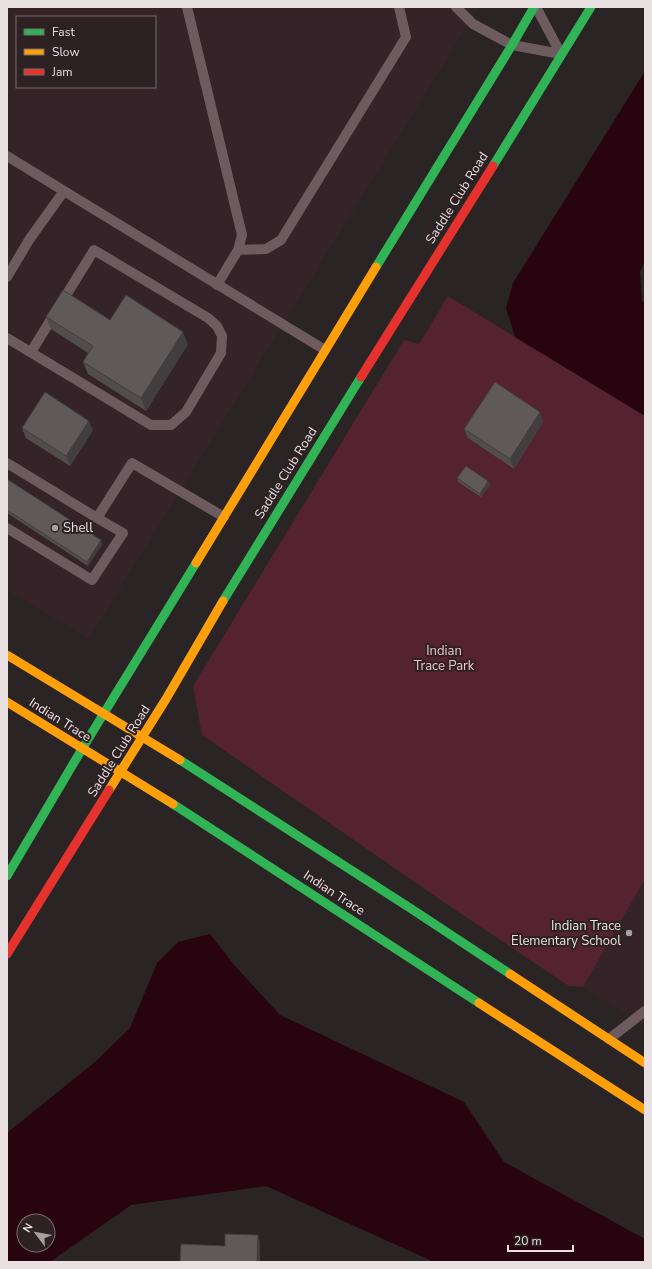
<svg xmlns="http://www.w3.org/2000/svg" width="652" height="1269" viewBox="0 0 652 1269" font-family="'Nunito Sans',sans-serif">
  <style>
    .built { fill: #342328; fill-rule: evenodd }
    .green { fill: #552231 }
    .water { fill: #280410; fill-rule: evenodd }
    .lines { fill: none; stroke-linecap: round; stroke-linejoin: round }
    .lane { stroke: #6d5b60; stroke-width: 10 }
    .fast { stroke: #30b455; stroke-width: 9 }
    .slow { stroke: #ff9f0a; stroke-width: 9 }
    .jam { stroke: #e5322d; stroke-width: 9 }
    .wall { fill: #524d4d }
    .shaded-wall { fill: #423e3f }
    .building { fill: #5f595a; stroke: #423e3f }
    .poi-dot { fill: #a69ea0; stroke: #2d2123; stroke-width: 1.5 }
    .labels { text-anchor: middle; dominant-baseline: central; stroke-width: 4; stroke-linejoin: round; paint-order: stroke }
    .street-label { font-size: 13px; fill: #e9e0e2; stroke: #2d2123 }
    .poi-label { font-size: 13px; fill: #e9e0e2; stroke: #2d2123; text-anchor: start }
    .park-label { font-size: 13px; fill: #f4c2cc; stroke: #2d2123 }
  </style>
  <rect width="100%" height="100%" fill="#2a2425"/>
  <path class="built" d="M7,7H479L89,639L7,590ZM17,17H155V87H17Z
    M645,879V1027L583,987Z"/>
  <path class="green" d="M448,296L645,416V879L583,987L569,986L445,903L202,735L193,686L404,340L419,344Z"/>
  <path class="water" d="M645,71V262L640,271L642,301L645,302V416L515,337L506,308L513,283Z
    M210,934L235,966L280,1015L464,1102L504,1162L645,1239V1262H434L266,1186L131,1205L50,1262H7V1133L95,1062L130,1028L157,963L178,942ZM24,1221H48V1245H24Z"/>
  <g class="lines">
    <path class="lane" d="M187,7L242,235L238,250L217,285
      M456,7L473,24L512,45L561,54
      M536,7L561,54
      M7,156L64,191L325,350
      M238,250L266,249L281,240L406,37L399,7
      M7,277L29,240L64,191
      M7,338L151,425H171L186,412L221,353L222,336L217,326L208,318L94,250L31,352
      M7,463L97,518L132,463L224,517
      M7,528L92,580L123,533L97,518
      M609,1039L645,1011"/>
    <path class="fast" d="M493,166L591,7
      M376,267L512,45L534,7
      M223,601L361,377
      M180,760L410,908L510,974
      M173,804L479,1003
      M7,876L82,749L196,563"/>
    <path class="slow" d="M196,563L376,267
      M7,655L180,760
      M7,702L173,804
      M109,790L166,699L223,601
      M510,974L645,1063
      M479,1003L645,1110"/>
    <path class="jam" d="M361,377L493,166
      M7,954L109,790"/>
  </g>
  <path class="wall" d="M46,317L110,320L188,344L146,411L88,374L83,362L88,353L51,329Z
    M540,412L543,422L514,469L468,438L464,429Z
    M22,428L93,430L70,466L26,438Z
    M457,478L488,481L490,485L481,497L458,482Z
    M7,479L102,544L88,566L7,513Z"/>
  <path class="shaded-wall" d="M183,332L188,344L146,411L141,398Z
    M540,412L543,422L514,469L510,459Z
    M89,421L93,430L70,466L66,456Z
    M488,481L490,485L481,497L480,494Z
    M101,540L102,544L88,566L87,562Z
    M258,1235L260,1242V1262H257Z"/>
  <path class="building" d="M63,290L110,320L126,295L183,332L141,398L83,362L93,346L46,317Z
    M495,382L540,412L510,459L464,429Z
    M45,392L89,421L66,456L22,428Z
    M466,466L488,481L480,494L457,478Z
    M7,479L101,540L87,562L7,510Z
    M225,1234L258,1235L257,1262H180L181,1244L225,1246Z"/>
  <g class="poi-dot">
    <circle cx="55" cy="528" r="4"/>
    <circle cx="629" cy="933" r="4"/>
  </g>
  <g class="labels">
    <g class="street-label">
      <text transform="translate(457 198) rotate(-58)">Saddle Club Road</text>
      <text transform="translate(286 473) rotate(-58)">Saddle Club Road</text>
      <text transform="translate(60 720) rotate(32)">Indian Trace</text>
      <text transform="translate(119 751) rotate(-58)">Saddle Club Road</text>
      <text transform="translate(334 893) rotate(33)">Indian Trace</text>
    </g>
    <g class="poi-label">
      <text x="63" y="528">Shell</text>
      <text x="621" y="926" text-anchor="end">Indian Trace<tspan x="621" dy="15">Elementary School</tspan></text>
    </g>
    <g class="park-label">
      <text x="444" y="651">Indian<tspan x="444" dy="15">Trace Park</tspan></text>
    </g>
  </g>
  <rect width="652" height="1269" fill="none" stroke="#e9e0e2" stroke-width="16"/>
  <rect x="16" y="16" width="140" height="72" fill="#2d2123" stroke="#786d6f"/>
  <rect x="24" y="29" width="20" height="6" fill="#30b455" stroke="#786d6f"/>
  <text x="52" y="36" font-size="12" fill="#e9e0e2">Fast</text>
  <rect x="24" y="49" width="20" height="6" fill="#ff9f0a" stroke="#786d6f"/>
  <text x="52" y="56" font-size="12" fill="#e9e0e2">Slow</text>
  <rect x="24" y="69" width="20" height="6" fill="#e5322d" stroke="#786d6f"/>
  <text x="52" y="76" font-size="12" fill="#e9e0e2">Jam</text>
  <g transform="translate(36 1233) rotate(302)"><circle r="19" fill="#2d2123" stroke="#786d6f"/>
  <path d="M0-3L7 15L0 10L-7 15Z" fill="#a69ea0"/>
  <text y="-6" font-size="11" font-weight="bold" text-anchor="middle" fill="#e9e0e2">N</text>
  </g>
  <path d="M508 1245v6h65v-6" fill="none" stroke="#e9e0e2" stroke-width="2"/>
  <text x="514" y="1245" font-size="12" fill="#e9e0e2" stroke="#2d2123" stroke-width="3" paint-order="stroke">20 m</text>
</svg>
